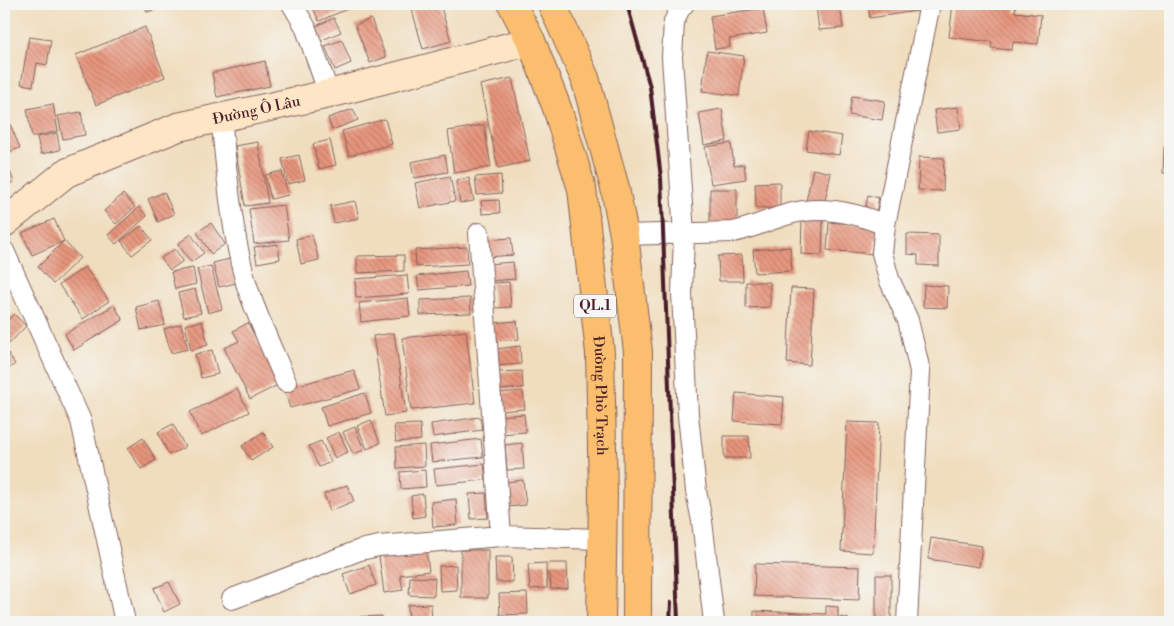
<svg xmlns="http://www.w3.org/2000/svg" width="1174" height="626" viewBox="0 0 1174 626" font-family="'Libre Bodoni',serif">
  <style>
    .building { fill: url(#building-back-hatch) }
    .lines { fill: none; stroke-linecap: round; stroke-linejoin: round }
    .minor-casing { stroke: #84625e; stroke-width: 22 }
    .secondary-casing { stroke: #84625e; stroke-width: 30 }
    .trunk-casing { stroke: #84625e; stroke-width: 30 }
    .minor { stroke: #fff; stroke-width: 20 }
    .secondary { stroke: #fde5c5; stroke-width: 28 }
    .trunk { stroke: #fabe6e; stroke-width: 28 }
    .rail { stroke: #4a1f2b; stroke-width: 4 }
    .labels { text-anchor: middle; dominant-baseline: central; stroke-width: 5; stroke-linejoin: round; paint-order: stroke }
    .shield { fill: #f6f6f2; stroke: #7e6067; stroke-width: 1 }
    .shield-label { font-size: 14px; font-weight: bold; fill: #4a1f2b }
    .street-label { font-size: 15px; fill: #4a1f2b; stroke: #f6f6f2 }
  </style>
  <defs>
    <pattern id="building-back-hatch" width="6" height="6" patternUnits="userSpaceOnUse" patternTransform="scale(1.25)"><rect width="6" height="6" fill="#e7957c"/><path d="M-1 5l2 2M0 0l6 6M5-1l2 2" fill="none" stroke="#bd7966"/></pattern>
  </defs>
  <rect width="100%" height="100%" fill="#f6f6f2"/>
  <filter id="ink" filterUnits="userSpaceOnUse"><feTurbulence type="fractalNoise" baseFrequency=".02" numOctaves="2"/><feDisplacementMap in="SourceGraphic" scale="10" xChannelSelector="R" yChannelSelector="G"/><feConvolveMatrix kernelMatrix="1 2 1 2 8 2 1 2 1" color-interpolation-filters="sRGB"/></filter>
  <filter id="wash" filterUnits="userSpaceOnUse"><feTurbulence type="fractalNoise" baseFrequency=".0096" numOctaves="4" result="noise"/><feDisplacementMap in="SourceGraphic" scale="20" xChannelSelector="R" yChannelSelector="G"/><feGaussianBlur stdDeviation="1.12" result="paint"/><feColorMatrix in="noise" values="0 0 0 0 0 0 0 0 0 0 0 0 0 0 0 0 0 1.4 0 .05"/><feComposite in="paint" operator="in"/></filter>
  <g filter="url(#wash)">
    <rect width="100%" height="100%" fill="#f0ddbd"/>
    <g id="blocks">
      <path class="building" d="M144,4H168L147,12Z
        M328,4H359L319,21L314,10Z
        M436,4H440L451,41L423,49L412,10Z
        M827,4H840L843,28L819,30L816,5Z
        M868,4H922L923,10L870,18Z
        M953,4L990,8L991,4H1016L1015,12L1041,15L1038,44L1013,42L1012,50L991,48L992,42L949,37Z
        M763,8L767,33L729,39L730,47L715,49L710,16Z
        M334,18L341,32L320,41L314,27Z
        M371,19L386,57L370,63L355,25Z
        M145,27L165,77L96,105L76,55Z
        M29,37L51,40L47,65L37,63L33,86L21,84Z
        M342,40L351,63L335,70L325,46Z
        M707,51L744,56L739,96L702,91Z
        M265,61L270,86L217,97L212,73Z
        M512,78L530,161L498,168L480,85Z
        M852,96L885,101L882,120L849,115Z
        M53,104L58,131L32,137L27,109Z
        M958,107L961,129L937,132L934,110Z
        M353,109L358,120L332,130L328,118Z
        M722,109L727,141L704,145L699,113Z
        M81,112L85,135L63,139L58,116Z
        M385,119L392,144L349,156L342,131Z
        M10,124L20,148L4,154V127Z
        M484,125L491,167L454,173L448,131Z
        M809,131L842,136L839,155L806,150Z
        M57,133L60,150L41,154L37,137Z
        M330,140L336,165L319,169L313,144Z
        M258,142L268,203L245,206L235,146Z
        M731,143L734,166L744,164L746,179L711,184L705,147Z
        M1164,147H1170V173H1163Z
        M299,155L305,180L288,184L282,159Z
        M445,155L448,172L414,178L411,162Z
        M4,156L14,182L4,186Z
        M919,157L944,158L943,191L918,190Z
        M813,169L831,173L824,205L806,201Z
        M282,171L288,195L271,199L265,175Z
        M501,175L502,193L477,195L475,177Z
        M450,176L455,201L420,208L415,183Z
        M469,178L474,201L460,203L456,180Z
        M780,182V208H756L755,183Z
        M710,189H737V224L710,225Z
        M164,192L174,214L158,222L148,199Z
        M123,194L135,207L116,224L104,211Z
        M868,195L879,198L876,213L865,211Z
        M499,200L500,213L482,214L481,201Z
        M355,201L359,218L334,223L330,206Z
        M284,205L289,240L254,244L249,209Z
        M139,207L147,216L116,244L108,235Z
        M54,219L64,241L32,255L22,233Z
        M802,219L823,220L822,255L801,254Z
        M829,222L877,226L874,254L827,250Z
        M211,223L225,244L211,254L197,232Z
        M141,226L152,240L132,255L121,241Z
        M191,234L204,253L191,262L178,244Z
        M907,234L939,235V266L918,265V255L907,254Z
        M312,235L319,260L301,264L296,239Z
        M511,238L513,255L488,257L486,240Z
        M64,241L80,258L53,284L38,267Z
        M278,244L280,259L257,263L254,247Z
        M467,247L468,264L416,267L415,250Z
        M790,247L792,271L755,273L753,250Z
        M175,249L183,261L170,270L161,258Z
        M404,255V271L357,273V256Z
        M742,255L743,281H719L718,256Z
        M230,259L236,283L219,287L213,263Z
        M513,262L515,279L490,281L488,264Z
        M211,266L222,309L208,313L197,269Z
        M85,267L109,301L83,319L59,285Z
        M193,268L196,284L175,289L171,272Z
        M466,271L468,286L419,290L417,276Z
        M407,275L409,294L356,298L355,279Z
        M509,282L511,307L494,308L491,283Z
        M746,282H770V307L746,308Z
        M924,285L948,286L947,308L923,307Z
        M791,288L814,289L810,365L787,363Z
        M195,289L201,313L184,317L178,293Z
        M408,298L410,316L361,322L359,303Z
        M470,298L471,313L420,315V300Z
        M159,301L165,325L141,330L136,307Z
        M114,305L123,320L74,350L65,334Z
        M14,314L26,326L9,344L4,339V324Z
        M202,321L208,345L191,350L185,325Z
        M517,321L519,339L494,341L492,323Z
        M248,323L280,384L250,399L224,348L239,341L233,331Z
        M181,324L188,349L171,353L164,329Z
        M466,331L475,403L411,410L402,338Z
        M394,333L406,413L385,416L373,336Z
        M520,346L521,364L496,366L495,349Z
        M212,350L218,374L201,378L195,354Z
        M8,353L15,364L4,372V356Z
        M354,370L360,389L290,408L284,389Z
        M522,371L523,388L498,390L497,372Z
        M237,389L249,412L201,436L190,412Z
        M523,391L525,409L500,411L498,393Z
        M365,393L371,413L327,426L321,407Z
        M736,393L784,397L782,424L734,421Z
        M524,414L526,432L501,434L499,416Z
        M480,417L482,430L433,437L431,424Z
        M371,420L380,443L367,449L357,426Z
        M847,422L879,423L873,553L841,551Z
        M173,424L185,447L169,455L158,432Z
        M420,424L421,440L396,442L394,425Z
        M355,427L364,450L353,454L343,432Z
        M263,432L273,447L251,461L242,446Z
        M339,432L348,452L335,458L326,438Z
        M724,436H749L750,458H724Z
        M143,438L156,460L141,469L128,448Z
        M481,439L483,457L432,462L430,445Z
        M321,441L331,462L319,467L309,446Z
        M522,443L524,469L507,470L505,445Z
        M424,445L425,466L397,468L396,447Z
        M484,464L486,480L436,485L434,469Z
        M425,470L426,487L401,489L400,472Z
        M523,480L526,505L509,507L506,482Z
        M347,485L354,501L330,511L324,494Z
        M486,493L488,518L471,519L469,494Z
        M423,494L425,516L413,518L411,496Z
        M456,499L458,525L433,527L431,502Z
        M931,538L982,546L979,567L928,559Z
        M426,550L429,571L400,575L403,590L384,593L379,556Z
        M461,550H488V598H461Z
        M495,557H512L513,582H496Z
        M546,563L547,588L530,589L528,564Z
        M549,563H567L568,588L551,589Z
        M755,564L860,567L859,600L754,596Z
        M369,565L376,585L350,594L343,574Z
        M456,565L457,590L440,591L439,566Z
        M876,575H891V622H876Z
        M410,577L435,578L434,596L409,595Z
        M169,582L180,604L164,612L154,588Z
        M527,593L528,614L500,615L499,594Z
        M431,604L432,622H409L408,605Z
        M826,606L838,607V617L848,618V622H754V611L826,614Z
        M382,616V622H360V617Z"/>
    </g>
  </g>
  <g filter="url(#ink)">
    <use href="#blocks" fill-opacity="0" stroke="#84625e" stroke-width="1"/>
    <g class="lines">
      <g class="minor-casing">
        <path id="minor" d="M292,4L305,26L329,94
          M684,4L679,10L674,22L672,57L684,234L682,294L688,415L696,491L702,521L714,622
          M221,117C227,173 231,229 246,283C257,317 272,349 286,382
          M479,233L501,536
          M624,235L733,232C753,228 770,219 789,214C821,205 856,213 885,225
          M4,251L81,421L125,622
          M232,599L360,550L379,546L501,536L602,539
          M907,622L920,371L908,320L889,279L882,253L885,225L930,4"/>
      </g>
      <g class="secondary-casing">
        <g id="secondary">
          <path id="s1" d="M4,223L66,173L178,127L329,94L531,41"/>
        </g>
      </g>
      <g class="trunk-casing">
        <g id="trunk">
          <path id="s2" d="M512,4L531,41L557,108L582,189L600,353L603,495L601,622"/>
          <path d="M552,4L585,78L615,188L624,235L638,352L637,622"/>
        </g>
      </g>
      <use href="#minor" class="minor"/>
      <use href="#secondary" class="secondary"/>
      <use href="#trunk" class="trunk"/>
      <path class="rail" d="M627,4L650,87L661,178L678,622
        M670,622L671,602"/>
    </g>
  </g>
  <g class="labels">
    <rect class="shield" x="574" y="294.5" width="42" height="23" rx="4"/>
    <g class="shield-label">
      <text x="595" y="306">QL.1</text>
    </g>
    <g class="street-label">
      <text stroke="none"><textPath href="#s1" startOffset="281">Đường Ô Lâu</textPath></text>
      <text stroke="none"><textPath href="#s2" startOffset="406">Đường Phò Trạch</textPath></text>
    </g>
  </g>
  <rect width="1174" height="626" fill="none" stroke="#f6f6f2" stroke-width="20"/>
</svg>
